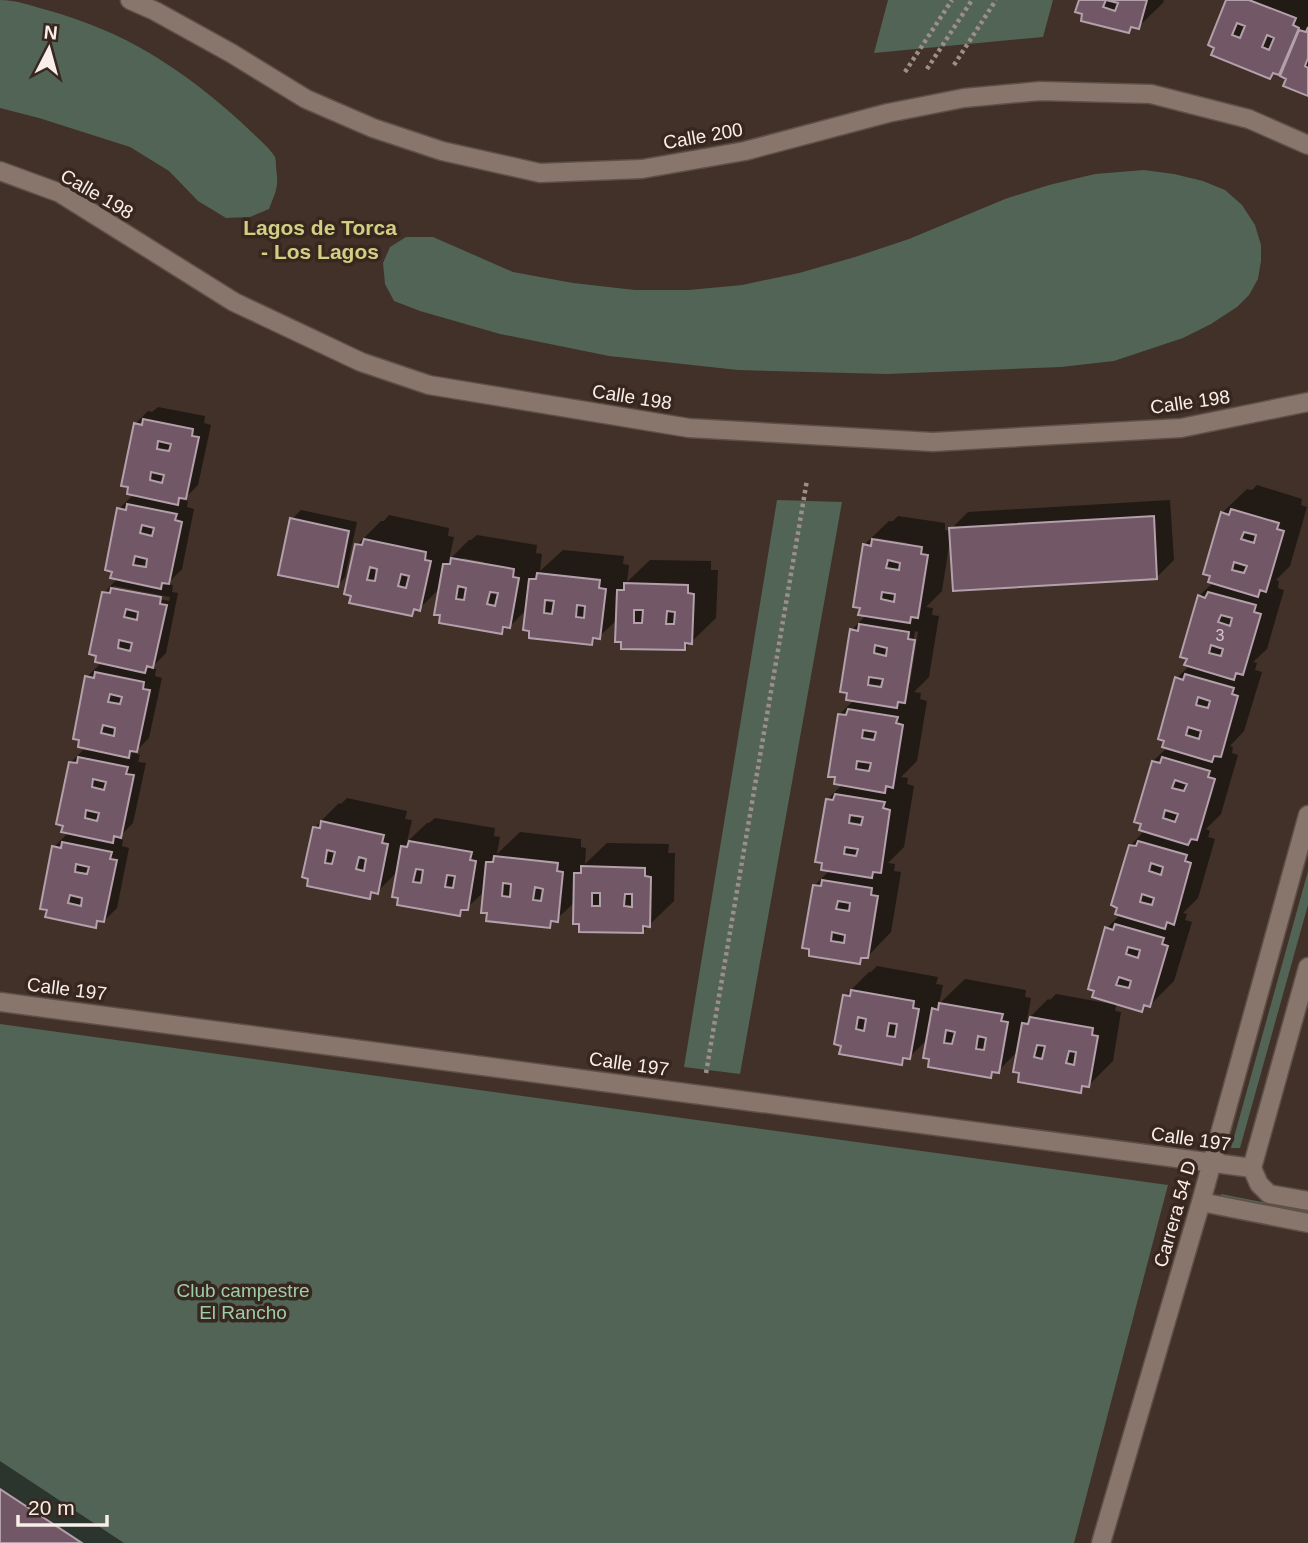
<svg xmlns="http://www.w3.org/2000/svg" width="1308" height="1543" viewBox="0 0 1308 1543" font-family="Arial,sans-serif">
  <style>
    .green { fill: #516455 }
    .shadow { fill: #0007; fill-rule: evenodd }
    .building { fill: #725766; stroke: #b3a0ab; stroke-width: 2; fill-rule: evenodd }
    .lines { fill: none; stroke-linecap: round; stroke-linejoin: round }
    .minor-casing { stroke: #5e5049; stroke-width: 21 }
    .path { stroke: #9d8f88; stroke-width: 4.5; stroke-dasharray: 3.5 3.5; stroke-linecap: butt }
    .minor { stroke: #88756b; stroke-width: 18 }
    .labels { text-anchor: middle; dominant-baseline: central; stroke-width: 7; stroke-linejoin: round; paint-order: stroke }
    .number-label { font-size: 16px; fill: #d7c8c8 }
    .street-label { font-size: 19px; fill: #f9eee9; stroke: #37271f }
    .park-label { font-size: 19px; fill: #9dcda9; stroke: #37271f }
    .neighbourhood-label { font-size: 21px; font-weight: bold; fill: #d1d082; stroke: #37271f }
  </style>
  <rect width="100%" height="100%" fill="#413128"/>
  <path class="green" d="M0,0C16,0 32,6 47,10C126,32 181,68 241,122C248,129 271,149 275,157C276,160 276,164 276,168C279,187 276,191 269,209L250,217L226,218L198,201L169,171L130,147L39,118L0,108Z
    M888,0H1053L1043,37L874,53Z
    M1144,170L1174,174L1203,181L1225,190L1242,205L1255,225L1261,245V261L1258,279L1249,295L1237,307L1211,324L1183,338L1114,361L1061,367L887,374L738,370L609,356L500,334L420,311L394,301L385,284L383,263L390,247L406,237H433L513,272L573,283L635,290H689L742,285L799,273L855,257L909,239L1005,199L1049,185L1095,174Z
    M777,500L842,502L740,1074L684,1067Z
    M1308,871V905L1240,1148H1231Z
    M0,1024L1168,1185L1074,1543H0Z
    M1221,1194L1308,1211V1215L1221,1198Z"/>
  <path class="shadow" d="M1080,0H1164L1163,3L1138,27L1134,26L1129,31L1084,13Z
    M1228,0H1308V94L1289,78L1275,72L1270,77L1213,54Z
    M158,407L205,416L204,423L211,425L198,485L183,500L188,501L187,507L194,509L182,569L167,584L173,585L172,592L178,593L166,653L151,668L156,669L155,676L162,678L149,738L134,753L140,755L138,762L146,763L133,823L118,838L123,840L122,846L129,848L117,908L104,921L101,920L95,926L47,916L54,847L69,832L70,763L83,750L92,751L87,677L102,662L104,593L118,578L119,509L134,494L135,424L148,411L152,412ZM114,586L170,597L169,601L111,589Z
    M1257,485L1302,499L1301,505L1307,507L1290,566L1276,580L1279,581L1278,588L1284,590L1267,649L1253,662L1257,663L1255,670L1262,672L1244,731L1230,746L1233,747L1232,753L1238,755L1221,814L1206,829L1210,831L1208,837L1215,839L1198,898L1183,913L1187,914L1185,920L1192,922L1174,981L1150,1005L1147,1004L1141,1010L1117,1002L1115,1011L1121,1012L1113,1061L1089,1085H1086L1080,1091L1018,1051L998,1071H996L990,1076L931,1057L928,1039L909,1057H907L901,1063L841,1052L845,996L869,972H871L877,966L938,977L936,984L943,985L939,1004L965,979L1026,990L1025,997L1031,998L1027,1020L1048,999L1050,1000L1056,994L1112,1004L1107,928L1121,914L1130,846L1145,830L1153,761L1168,747L1177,678L1190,665L1199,596L1214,582L1222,513L1247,489L1252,490Z
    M1170,500L1174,560L1157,577L950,539L942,591L926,607L933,608L932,615L939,616L929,677L914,692L921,693L920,699L927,701L917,761L901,777L908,778L907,784L914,786L904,847L888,863L895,864L894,871L901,872L891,932L867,957L865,956L859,962L811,954L814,886L830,870L827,800L843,784L840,714L854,700L852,630L867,614L864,545L889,521H893L898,516L945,523V530L951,531V529L968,512ZM876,538L908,543L905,546L876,542ZM915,631L918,632L910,683H907Z
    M301,510L357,522L345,577L337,586L292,519Z
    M389,515L449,528L448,536L454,537L449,560L469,540H471L477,535L537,545L536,553L542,554L540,571L563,550L624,556L623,564L629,565L627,582L650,560L711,561V570H718L716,618L684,649L618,619L592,643L527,609L510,626H508L502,632L442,614L440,588L419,609H417L411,614L351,601L357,545L381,521H384ZM463,558L484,562L481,565L463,562Z
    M347,798L407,811L405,819L412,820L407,842L427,823H429L435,818L495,828L494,836L500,837L497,854L520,832L581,839V847L586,848L585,864L607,843L669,844L668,853H675L674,901L642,932L575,902L549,926L485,891L460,914L399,904L398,871L377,892L375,891L369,897L309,884L314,828L339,803L341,804Z
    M0,1461L124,1543H0Z"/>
  <path class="building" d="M1079,0H1106L1103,7L1115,11L1118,3L1106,0H1147L1139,29L1131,27L1129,33L1081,21L1082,14L1075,12Z
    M1226,0H1249L1296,18L1293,25L1299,28L1279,75L1273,73L1270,79L1211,55L1214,48L1208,45ZM1237,23L1245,26L1240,38L1232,35ZM1267,35L1274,38L1269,50L1262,47Z
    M1308,27V58L1305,66L1308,68V96L1283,86L1286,79L1280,76L1299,30L1306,32Z
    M143,419L193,429L192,436L199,437L186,499L179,498L178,505L127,494L128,487L121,486L134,423L142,425ZM158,441L171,444L169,451L157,449ZM151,472L164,475L162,483L150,480Z
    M127,504L177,514L175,520L182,522L169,584L162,583L161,589L110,578L112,572L105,570L117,508L126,510ZM142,525L154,528L152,536L140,533ZM135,556L147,559L146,567L133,565Z
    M1231,509L1279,523L1277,529L1284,531L1266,592L1260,590L1258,597L1208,582L1210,576L1203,574L1221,512L1229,515ZM1244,532L1256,535L1254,543L1241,539ZM1234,562L1247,566L1244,573L1232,570Z
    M1154,516L1157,579L953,591L949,528Z
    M290,518L349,531L338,587L278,575Z
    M364,539L426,552L425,560L431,561L420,611L414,609L412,616L349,603L351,596L344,594L355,544L362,545ZM370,567L377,569L375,581L367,580ZM401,574L409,576L406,588L398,586Z
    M872,539L922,547L921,554L928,555L918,618L911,617L910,623L858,615L860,608L853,607L863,544L871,546ZM888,560L900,563L899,570L886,568ZM882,592L895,594L894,602L881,599Z
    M451,558L514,569L513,577L519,578L510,628L503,627L502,634L439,623L440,615H434L443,564H450ZM458,586L466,588L464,600L456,599ZM490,592L498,593L495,606L487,604Z
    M537,573L600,580L599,588L606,589L600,639L593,638L592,645L529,638V631L523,630L529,579H536ZM545,600L554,601L552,614L544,613ZM577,605L585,606L584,618L576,617Z
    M624,583L688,585V593L694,594L692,644L685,643V650L621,649V642H615L617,590H624ZM634,610H643L642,623H634ZM667,611L675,612L674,624H666Z
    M111,588L161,597L160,604L167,605L153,668L147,666L145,673L95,662L96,656L89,654L102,592L110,593ZM126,609L138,612L137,620L124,617ZM119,640L132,643L130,651L118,648Z
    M1208,592L1256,605L1254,612L1261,614L1243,675L1236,673L1234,680L1184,665L1187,659L1180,657L1198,595L1205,598ZM1221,615L1232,618L1230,626L1218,622ZM1211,645L1223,649L1221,656L1209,653Z
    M859,624L909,632L908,639L915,640L905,703L898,702L897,708L846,700L847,693L840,692L850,629L858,631ZM875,645L887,648L886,656L874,653ZM869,677L883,679L881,687L868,685Z
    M95,672L144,682L143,689L150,690L137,752L130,751L129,758L78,747L79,740L73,739L85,676L94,678ZM110,694L122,697L120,704L108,702ZM103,725L115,728L114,736L101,733Z
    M1185,674L1234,688L1232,694L1238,696L1221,757L1214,756L1212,762L1162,747L1164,741L1158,739L1175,677L1183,680ZM1198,697L1210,701L1208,708L1196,705ZM1188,727L1201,731L1199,739L1186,735Z
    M848,709L898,717L896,723L903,725L893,788L886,786L885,793L834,784L835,777H828L838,714L846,715ZM863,730L876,732L874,740L862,738ZM857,761L871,763L869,771L856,769Z
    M78,757L128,767L126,774L134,775L121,838L114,836L113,843L61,832L63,826L56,824L69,762L77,763ZM93,779L106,782L104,790L92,787ZM86,810L99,813L97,821L85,818Z
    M1162,757L1210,771L1208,777L1215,779L1197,840L1191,839L1188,845L1139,830L1141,824L1134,822L1152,761L1160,763ZM1175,780L1187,784L1184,791L1172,788ZM1165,810L1178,814L1175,822L1163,818Z
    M835,794L885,802L883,808L890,810L881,873L873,872L872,878L821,870L822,863L815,862L826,799L833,800ZM850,815L863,817L861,825L849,823ZM845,847L858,849L856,856L844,854Z
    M321,821L384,835L382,843L388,844L378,894L371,892L370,899L307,886L308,879L302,877L313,827L320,828ZM327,850L335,852L332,864L325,863ZM359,857L366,859L364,871L356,869Z
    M409,841L472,852L470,860L476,861L468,910H461L460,916L397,905L398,898L392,897L401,846L407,847ZM416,869L423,870L421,883L413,882ZM447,875L455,876L453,888L445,887Z
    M1138,841L1187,855L1185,861L1191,863L1174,925L1167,922L1165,929L1115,914L1117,908L1111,905L1129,845L1136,846ZM1151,863L1163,867L1161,875L1149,871ZM1142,894L1154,898L1152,905L1140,902Z
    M62,842L112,852L110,859L117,860L104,922L97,921L96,928L45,917L47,910L40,909L52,846L61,848ZM76,864L89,867L87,874L75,872ZM70,895L82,898L81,906L68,903Z
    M494,856L558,863L557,871L563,872L558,922L551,921L550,928L486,921L487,913H481L486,862H493ZM503,883L511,884L510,897L502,896ZM535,887L543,889L541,901L533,900Z
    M581,866L645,868V876L651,877L650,927L643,926V933L579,932V924H573L574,873H581ZM592,893H600V906H592ZM625,894H632V907L624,906Z
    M822,880L872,888L871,895L878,896L868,958H861L860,964L809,956V949L802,948L813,885L821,886ZM838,901L850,903L849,911L836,909ZM832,932L845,935L844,943L831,941Z
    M1115,924L1164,938L1162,944L1168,946L1150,1007L1144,1005L1142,1012L1092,997L1094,991L1088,989L1105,927L1113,930ZM1128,947L1140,950L1138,958L1126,954ZM1119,977L1131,981L1129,988L1116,985Z
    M851,990L914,1001L913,1008L919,1009L910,1059L903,1058L902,1065L839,1054L841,1046L834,1044L843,995L850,996ZM858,1017L866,1019L864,1031L856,1029ZM889,1023L897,1024L895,1037L887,1036Z
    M939,1003L1003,1014L1001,1021L1008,1022L999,1073L992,1072L991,1078L928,1067L929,1059L923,1058L932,1008L938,1010ZM946,1030L955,1032L952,1044L944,1043ZM978,1036L986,1038L984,1050L976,1049Z
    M1030,1017L1093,1028L1092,1035L1098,1036L1089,1087L1082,1086L1081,1093L1018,1082L1019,1073L1013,1072L1022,1023L1028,1024ZM1037,1045L1045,1046L1042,1059L1034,1057ZM1069,1051L1076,1052L1074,1065L1066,1063Z
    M0,1489L82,1543H0Z"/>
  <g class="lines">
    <g class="minor-casing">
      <path id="minor" d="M130,0L155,11L231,53L306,99L373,128L442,151L540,173L642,169L745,151L888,113L964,98L1040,91L1151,94L1249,119L1308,145
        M0,171L60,193L234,302L361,362L429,385L689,428L933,442L1181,428L1308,402
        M1308,967L1252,1168L1259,1184L1269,1194L1308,1201
        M0,1002L1252,1168
        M1201,1202L1308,1223
        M1101,1543L1201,1202L1308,815"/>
    </g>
    <path class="path" d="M954,65L996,0
      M927,69L972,0
      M905,72L952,0
      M706,1073L807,480"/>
    <use href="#minor" class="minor"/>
  </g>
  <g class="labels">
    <g class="number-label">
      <text x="1220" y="635">3</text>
    </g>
    <g class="street-label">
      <text transform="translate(703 136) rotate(-10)">Calle 200</text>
      <text transform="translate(97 194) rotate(30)">Calle 198</text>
      <text transform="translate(632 397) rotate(9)">Calle 198</text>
      <text transform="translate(1190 402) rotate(-8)">Calle 198</text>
      <text transform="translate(67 989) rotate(7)">Calle 197</text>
      <text transform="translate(629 1064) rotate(8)">Calle 197</text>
      <text transform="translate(1191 1139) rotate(8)">Calle 197</text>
      <text transform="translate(1175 1214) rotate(-74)">Carrera 54 D</text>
    </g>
    <g class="park-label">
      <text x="243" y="1290">Club campestre<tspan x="243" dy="22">El Rancho</tspan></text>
    </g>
    <g class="neighbourhood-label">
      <text x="320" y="227">Lagos de Torca<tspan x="320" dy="24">- Los Lagos</tspan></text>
    </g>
  </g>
  <g transform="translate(49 49) rotate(6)" stroke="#37271f" stroke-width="5" paint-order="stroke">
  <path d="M0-5L12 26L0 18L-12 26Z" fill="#f9eee9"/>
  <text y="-10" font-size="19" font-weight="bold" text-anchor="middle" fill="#f9eee9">N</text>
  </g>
  <path d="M18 1515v10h89v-10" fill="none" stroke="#f9eee9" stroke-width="3.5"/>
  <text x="28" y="1515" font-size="21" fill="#f9eee9" stroke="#37271f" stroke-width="5" paint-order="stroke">20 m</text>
</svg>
